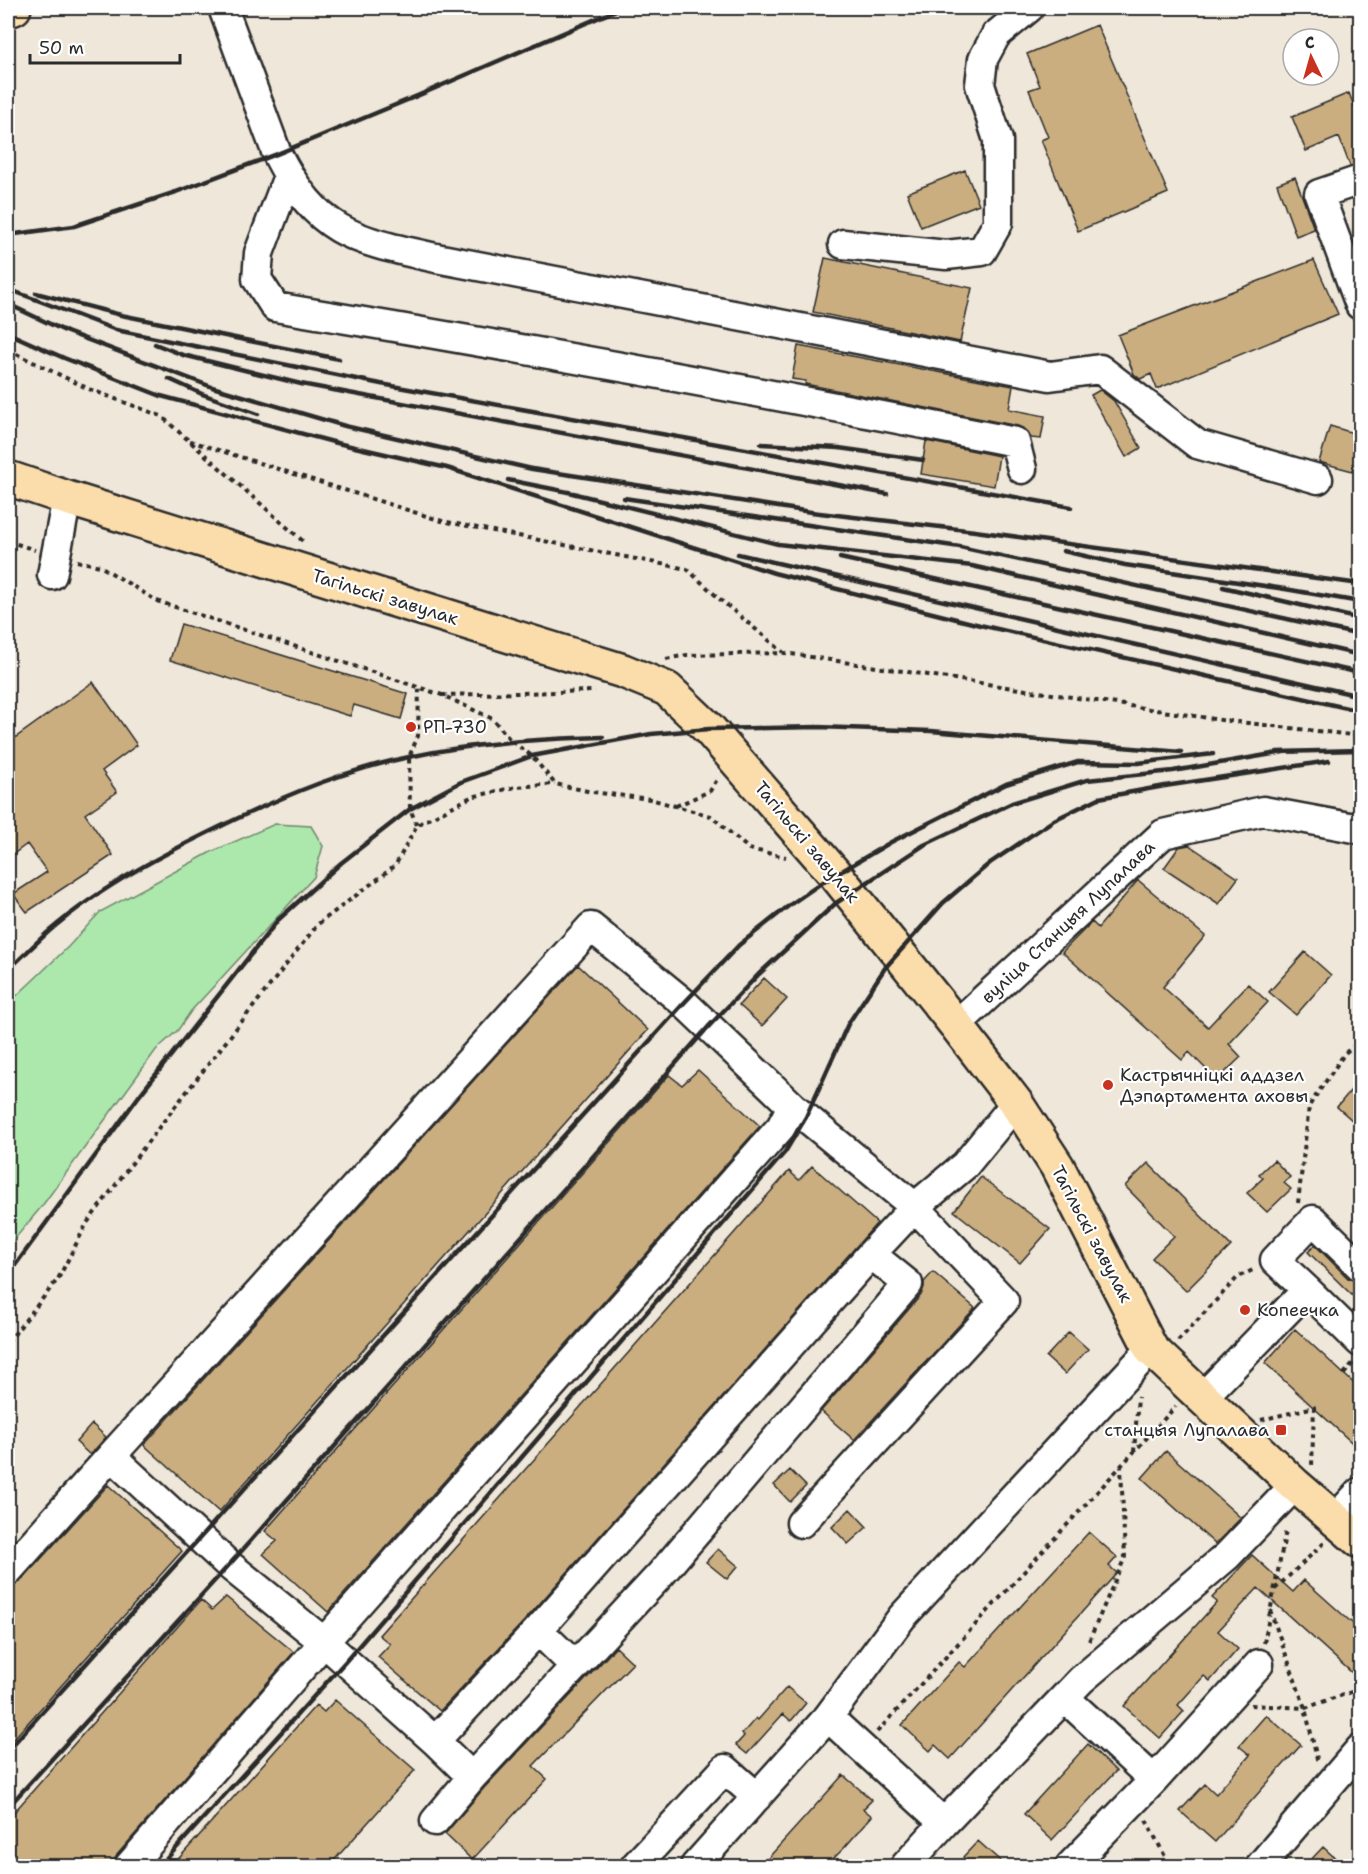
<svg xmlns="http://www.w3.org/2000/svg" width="1368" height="1874" viewBox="0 0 1368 1874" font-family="'Shantell Sans',sans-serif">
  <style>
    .green { fill: #ace7ac; stroke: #6c896c; stroke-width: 1.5 }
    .building { fill: #caae80; stroke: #2b2b2b; stroke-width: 1.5 }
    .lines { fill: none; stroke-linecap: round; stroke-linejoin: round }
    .minor-casing { stroke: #2b2b2b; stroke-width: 33 }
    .major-casing { stroke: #2b2b2b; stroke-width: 38 }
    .path { stroke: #2b2b2b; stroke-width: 4; stroke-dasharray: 4.5 4.5; stroke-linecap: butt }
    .minor { stroke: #fff; stroke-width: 28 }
    .major { stroke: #fbddab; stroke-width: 33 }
    .rail { stroke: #2b2b2b; stroke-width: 4.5 }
    .poi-dot { fill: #c8321e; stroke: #fff; stroke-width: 2 }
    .labels { text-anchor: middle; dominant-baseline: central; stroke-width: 4.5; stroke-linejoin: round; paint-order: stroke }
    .street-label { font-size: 18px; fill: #2b2b2b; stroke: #fff }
    .poi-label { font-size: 18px; fill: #2b2b2b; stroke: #fff; text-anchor: start }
  </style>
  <rect width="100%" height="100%" fill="#efe7d9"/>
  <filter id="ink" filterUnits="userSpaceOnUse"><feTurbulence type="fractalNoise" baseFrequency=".0167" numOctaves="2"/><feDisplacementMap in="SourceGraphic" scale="12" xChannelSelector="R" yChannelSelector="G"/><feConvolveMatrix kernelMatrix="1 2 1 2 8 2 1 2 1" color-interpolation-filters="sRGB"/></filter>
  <g filter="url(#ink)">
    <path class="green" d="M275,824L311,826L323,846L314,877L191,1011L178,1030L156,1050L42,1206L8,1247V1004L68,947L100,912L211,852Z"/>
    <path class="building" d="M1097,25L1168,193L1078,231L1041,140L1048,137L1029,90L1040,86L1027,54Z
      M1349,93L1360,121V164L1350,166L1339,137L1306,151L1292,117Z
      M965,170L979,204L921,227L907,193Z
      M1295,177L1314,229L1296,236L1277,184Z
      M825,258L972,288L960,342L813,312Z
      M1314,260L1338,314L1157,389L1151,374L1140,379L1134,374L1118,335Z
      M798,346L1013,386L1009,409L1045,416L1041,439L1031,438L1026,430L1018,426L805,384L806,381L792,379Z
      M1100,390L1114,401L1141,448L1126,457L1091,395Z
      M1330,426L1360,435V473L1319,462Z
      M926,441L999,456L994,486L921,474Z
      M181,624L408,694L401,719L354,705L350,716L170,660Z
      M93,682L137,745L102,771L117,792L85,814L113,855L27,912L13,894L47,872L27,844L8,858V743Z
      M1189,845L1238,878L1219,904L1164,868L1179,847Z
      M1138,880L1205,936L1163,987L1208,1027L1248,984L1268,1002L1229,1044L1241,1057L1217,1080L1189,1052L1182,1060L1062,952L1092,922L1098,928Z
      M1305,952L1331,975L1296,1015L1269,992Z
      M578,965L648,1030L219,1512L144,1445Z
      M764,978L787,999L762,1026L739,1005Z
      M698,1070L760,1126L328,1612L263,1554L277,1541L265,1531L669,1075L682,1085Z
      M1360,1079V1127L1337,1107Z
      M1274,1160L1290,1177L1284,1183L1291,1189L1267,1212L1247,1193L1263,1178L1259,1174Z
      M1148,1163L1231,1246L1186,1291L1152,1258L1174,1236L1125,1186Z
      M812,1166L877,1223L526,1619L440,1711L378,1657L390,1644L379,1635L789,1171L799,1180Z
      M981,1177L1050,1229L1020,1263L954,1211Z
      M1315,1245L1348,1278L1360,1282V1303L1308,1252Z
      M933,1272L975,1308L854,1440L821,1411L921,1295L924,1287V1282Z
      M1295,1329L1360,1389V1450L1265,1363Z
      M1069,1332L1088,1349L1065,1374L1046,1357Z
      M92,1424L106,1437L90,1455L76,1442Z
      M1166,1451L1241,1518L1215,1544L1142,1478Z
      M790,1470L806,1486L790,1502L774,1485Z
      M108,1485L182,1551L8,1745V1587L14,1586L20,1582Z
      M850,1509L867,1527L848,1544L832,1527Z
      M1089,1532L1117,1557L1109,1566L1117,1573L950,1759L935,1745L930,1751L902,1725L959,1662L965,1667Z
      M718,1549L738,1566L727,1579L706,1562Z
      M1252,1555L1293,1592L1304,1580L1360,1630V1680L1258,1588L1218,1631L1238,1649L1210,1681L1204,1676L1178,1705L1184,1711L1160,1738L1124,1706L1217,1602L1212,1598Z
      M226,1597L294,1652L117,1855L113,1866H8V1819L201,1600L212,1610Z
      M616,1647L633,1663L533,1766L547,1779L472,1860L445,1834L484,1788Z
      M787,1687L806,1703L791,1721L783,1714L747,1754L736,1745L744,1736L742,1734L756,1718L758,1720Z
      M335,1700L415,1770L329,1866H172L316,1705L324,1712Z
      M1266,1715L1301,1745L1215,1842L1180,1811L1205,1784L1216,1794L1250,1755L1239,1746Z
      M1088,1744L1116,1771L1052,1840L1024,1814Z
      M843,1775L872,1800L863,1809L872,1816L845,1847L826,1866H761Z
      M978,1841L1006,1866H973L963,1857Z
      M1323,1847L1344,1866H1305Z"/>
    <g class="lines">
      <g class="minor-casing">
        <path id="minor" d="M223,8L277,154C318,234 354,240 436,258L1050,376L1100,369L1197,444L1318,479
          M288,176L259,253L257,279L275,307C523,348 769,393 1015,442L1022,469
          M1360,180L1319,194L1360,305
          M843,244L946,255L982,251L998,223V140L980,85L983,59L996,35L1029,8
          M52,575L67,498
          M956,1025L1163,834L1263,811L1360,829
          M871,1254L915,1207L965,1165L1016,1103
          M1307,1290L1275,1260L1313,1220L1360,1266
          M1203,1397L1307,1290L1360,1342
          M1335,1519L1360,1492
          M8,1571L111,1456
          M538,1630L575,1666
          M1065,1698L1154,1780
          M828,1717L944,1823
          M435,1741L324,1642L229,1565L111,1456L591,927L684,1003L792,1106L915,1207L1004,1301L801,1523
          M435,1821L472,1777L661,1574L908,1284L871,1254L538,1630L435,1741L472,1777
          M129,1866L324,1642L781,1127L792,1106
          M635,1866L725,1769L757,1797
          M695,1866L828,1717L902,1617L1151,1349
          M905,1866L944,1823L1081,1680L1227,1556L1295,1485
          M1070,1866L1154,1780L1259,1664
          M1260,1866L1360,1749"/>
      </g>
      <g class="major-casing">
        <path id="major" d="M8,10L14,8
          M8,478L67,498L623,671L667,689L709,729L835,874L956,1025L1016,1103L1057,1166L1151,1349L1295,1485L1360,1541"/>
      </g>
      <path class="path" d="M8,350L89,389L161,416L305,543
        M190,441L442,521L687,569L723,602L783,652
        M8,541L35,550
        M77,561L100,566L157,601L442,695L493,719L511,741L532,756L555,784L592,792L650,799L711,816L749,849L786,857
        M666,659L687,655L785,653L1221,720L1360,736
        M442,695L595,691
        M676,806L710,791L718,778
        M417,825L410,809L409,757L418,736L419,687
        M1298,1203L1309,1106L1345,1053L1360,1041
        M1178,1341L1238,1277L1255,1269
        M8,1342L58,1279L87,1223L163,1122L318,924L395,866L417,825L471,797L516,787L555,784
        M1344,1374L1353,1363
        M1261,1420L1314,1407L1312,1466
        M1134,1452L1138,1397
        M1275,1589L1324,1543
        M1270,1610L1305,1708L1318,1763
        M1089,1641L1125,1557L1121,1467
        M1264,1643L1286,1530
        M1251,1705L1305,1708L1360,1689
        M877,1732L1176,1406
        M1146,1820L1170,1866"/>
      <use href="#minor" class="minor"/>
      <use href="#major" class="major"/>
      <path class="rail" d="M8,235L74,226L176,192L277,154L417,96L621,8
        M8,289L116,330L381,384L1071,507
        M36,293L121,315L339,359
        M8,304L67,332L212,387L345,426L532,469L811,512L975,531L1360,584
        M8,333L64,358L161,396L337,443L447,468L774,573L980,625L1360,711
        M155,344L183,355L301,384L887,494
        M169,379L202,394L258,414
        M761,444L839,448L923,460
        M508,480L578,494
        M572,493L778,544L972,566L1360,655
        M624,498L960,547L1360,635
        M1063,551L1125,565L1285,589L1360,602
        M738,554L1360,696
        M840,558L1360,673
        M1223,587L1360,619
        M1277,752L1360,750
        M8,970C21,958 34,945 47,933C102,885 169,851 234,820C291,793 346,770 409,757C473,743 537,739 603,737
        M8,1275L139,1096L278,920L341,863L410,809L461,782L532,756L651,734L709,729L818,727L931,731L1181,752
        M8,1750L684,1003L739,945L791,904L820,884L891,842L1006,784L1078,762L1138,763L1213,754
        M8,1807L229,1565L710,1025L759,974L836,903L924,845L1012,803L1087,780L1173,771L1284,752
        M160,1866L345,1662L785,1152L806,1117L848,1024L885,968L943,903L990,863L1054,820L1099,798L1165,786L1329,761"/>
    </g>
  </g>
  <g class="poi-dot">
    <circle cx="411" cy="727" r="6"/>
    <circle cx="1108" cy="1085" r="6"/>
    <circle cx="1245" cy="1310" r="6"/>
    <rect x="1275" y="1424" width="12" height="12" rx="3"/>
  </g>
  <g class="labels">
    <g class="street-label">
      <text transform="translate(385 597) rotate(17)">Тагільскі завулак</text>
      <text transform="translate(807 842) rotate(50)">Тагільскі завулак</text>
      <text transform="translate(1068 922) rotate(-43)">вуліца Станцыя Лупалава</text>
      <text transform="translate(1092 1234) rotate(62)">Тагільскі завулак</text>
    </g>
    <g class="poi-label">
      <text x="423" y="727">РП-730</text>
      <text x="1120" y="1075">Кастрычніцкі аддзел<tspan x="1120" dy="21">Дэпартамента аховы</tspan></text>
      <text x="1257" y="1310">Копеечка</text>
      <text x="1269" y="1430" text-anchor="end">станцыя Лупалава</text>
    </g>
  </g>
  <rect width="1368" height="1874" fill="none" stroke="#fff" stroke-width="30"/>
  <rect x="15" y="15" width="1338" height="1844" fill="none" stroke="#2b2b2b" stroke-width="2" filter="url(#ink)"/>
  <g transform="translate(1311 57) rotate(355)"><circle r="28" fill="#ffffff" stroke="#aaaaaa" stroke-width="1.5"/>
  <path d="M0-4.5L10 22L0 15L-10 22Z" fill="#c8321e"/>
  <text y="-9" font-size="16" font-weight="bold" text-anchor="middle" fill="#2b2b2b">С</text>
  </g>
  <path d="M30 54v9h150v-9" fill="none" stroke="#2b2b2b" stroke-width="3"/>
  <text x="39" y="54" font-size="18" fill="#2b2b2b" stroke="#ffffff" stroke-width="4.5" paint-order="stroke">50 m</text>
</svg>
